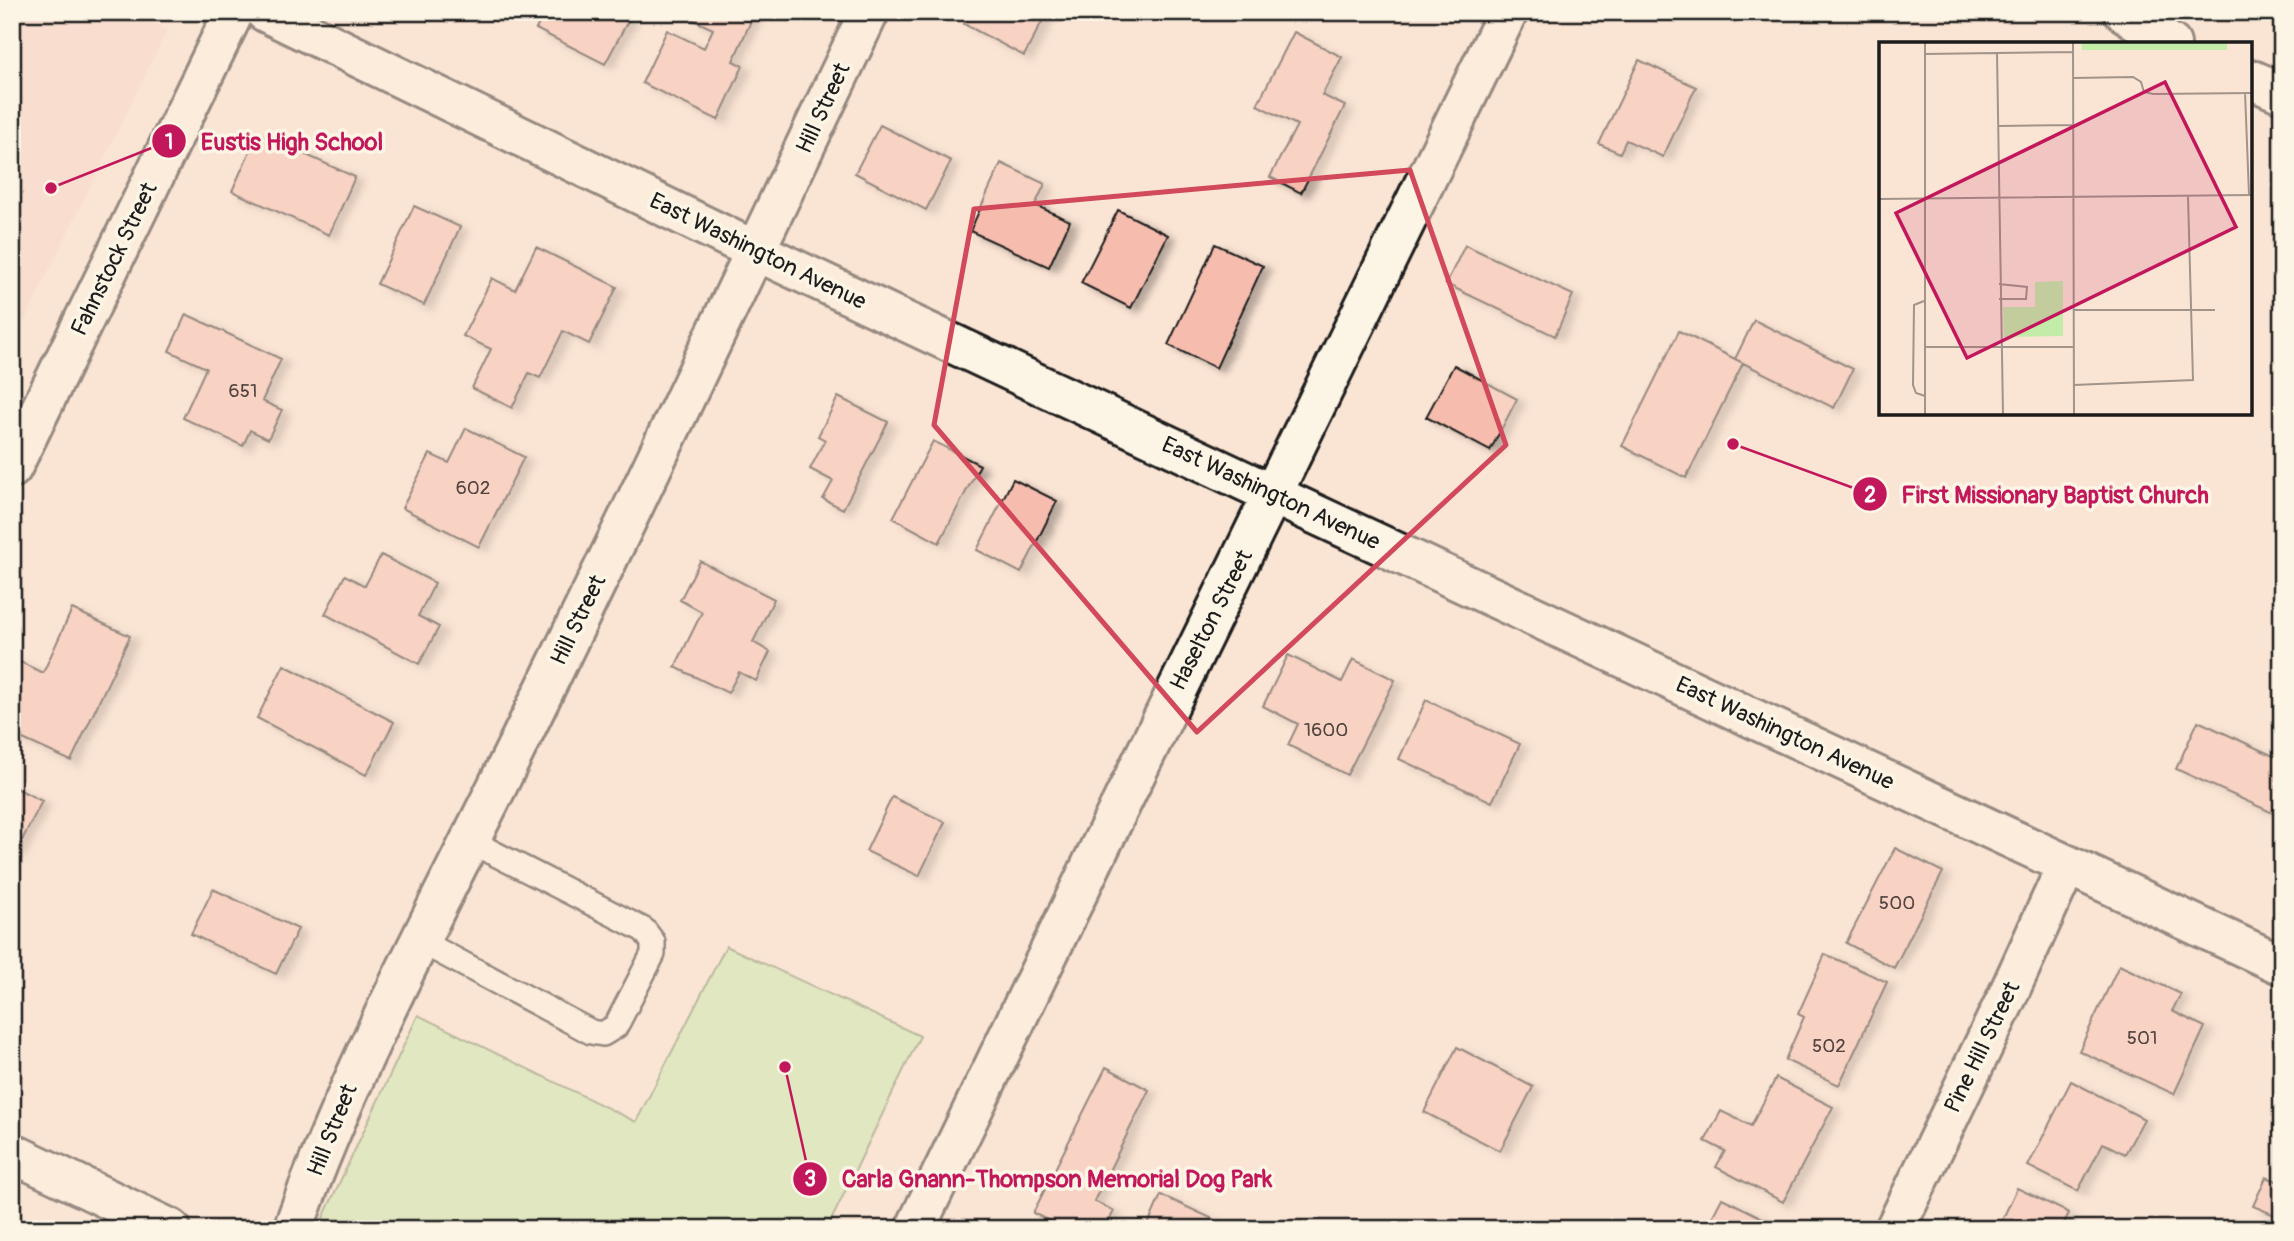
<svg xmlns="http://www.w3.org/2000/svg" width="2294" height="1241" viewBox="0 0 2294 1241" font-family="Pangolin,sans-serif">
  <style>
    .built { fill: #f9d8c9 }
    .green { fill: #c3eca8; stroke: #708462; stroke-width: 2 }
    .building { fill: #f6bdae; stroke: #1c1c1c; stroke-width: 2; filter: url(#shadow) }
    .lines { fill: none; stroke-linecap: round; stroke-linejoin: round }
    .lane-casing { stroke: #1c1c1c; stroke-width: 28 }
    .street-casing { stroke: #1c1c1c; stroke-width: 44 }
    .secondary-casing { stroke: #1c1c1c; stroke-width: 44 }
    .lane { stroke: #fcf5e5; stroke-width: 23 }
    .street { stroke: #fcf5e5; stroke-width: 38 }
    .secondary { stroke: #fcf5e5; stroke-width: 38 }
    .marked { fill: none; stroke: #d1495b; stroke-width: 5; stroke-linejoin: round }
    .labels { text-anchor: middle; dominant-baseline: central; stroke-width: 7; stroke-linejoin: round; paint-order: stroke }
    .number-label { font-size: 19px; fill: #524440 }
    .street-label { font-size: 23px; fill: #1c1c1c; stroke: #fcf5e5 }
    .inset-road { fill: none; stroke: #a1948a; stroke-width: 2 }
    .view { fill: #c2185b; fill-opacity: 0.15; stroke: #c2185b; stroke-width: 3.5 }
    .inset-edge { fill: none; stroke: #1c1c1c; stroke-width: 3.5 }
    .leader { fill: none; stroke: #c2185b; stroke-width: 2.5 }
    .callout-dot { fill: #c2185b; stroke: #fcf5e5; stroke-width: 2.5 }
    .mark-label { font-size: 21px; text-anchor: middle; font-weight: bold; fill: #fff }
    .callout-label { font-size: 24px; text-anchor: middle; font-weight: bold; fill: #c2185b; stroke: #fcf5e5; stroke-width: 7; stroke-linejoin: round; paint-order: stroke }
  </style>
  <defs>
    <filter id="shadow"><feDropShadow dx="8" dy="4.5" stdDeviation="3.5" flood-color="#0004"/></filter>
  </defs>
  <rect width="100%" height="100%" fill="#fae4d4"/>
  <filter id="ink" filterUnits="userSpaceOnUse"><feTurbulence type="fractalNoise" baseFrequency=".0143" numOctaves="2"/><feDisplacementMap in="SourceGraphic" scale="14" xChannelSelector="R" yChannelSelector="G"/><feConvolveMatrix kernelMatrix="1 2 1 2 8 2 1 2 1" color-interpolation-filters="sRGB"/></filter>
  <g filter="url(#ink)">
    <path class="built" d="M12,12H131L167,30L12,346Z"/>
    <path class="green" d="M726,946L920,1036L827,1229H341L322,1220L418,1015L636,1122Z"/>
    <path class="building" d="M545,12H620L630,17L605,64L536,29Z
      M694,12H755L733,61L743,66L718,120L642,83L667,30L704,48L713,29L691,19Z
      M970,12H1047L1024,56L964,24Z
      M1294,32L1342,57L1322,95L1345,106L1301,193L1270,177L1297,125L1257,105Z
      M1639,60L1696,87L1663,157L1626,140L1620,153L1599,144Z
      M880,125L951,161L926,210L855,173Z
      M258,133L355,177L329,235L232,191Z
      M1001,163L1045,184L1035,205L1070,221L1049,267L970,231Z
      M414,206L460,227L424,305L377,284Z
      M1118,210L1168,235L1131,308L1081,283Z
      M1215,244L1263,266L1216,368L1168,345Z
      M1465,245L1573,295L1555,336L1446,284Z
      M536,247L617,287L589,344L563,331L540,378L529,373L512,408L472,388L491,349L463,336L492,278L515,290Z
      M186,314L281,359L262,401L282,410L268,439L250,430L243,446L183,418L206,368L169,351Z
      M1754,320L1853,369L1834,408L1735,359Z
      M1679,331L1743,363L1686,478L1622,446Z
      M1454,365L1517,399L1490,451L1426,417Z
      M838,397L888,422L843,509L823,499L833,481L810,469L825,440L818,436Z
      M466,428L524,457L479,547L402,508L430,454L449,463Z
      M933,441L980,465L939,543L893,518Z
      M1013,479L1057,501L1021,573L977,550Z
      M381,555L435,583L418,616L439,627L419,664L325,614L345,575L365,586Z
      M700,561L774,599L753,642L770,652L756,681L739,672L728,693L675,667L702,612L680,600Z
      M72,609L130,636L71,761L12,734V663L14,659L43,673Z
      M1288,655L1342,682L1353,659L1395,680L1347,775L1288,745L1298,724L1263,706Z
      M284,665L394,722L366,775L257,718Z
      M1426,700L1520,744L1492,802L1399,759Z
      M2198,721L2282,760V798L2275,814L2176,769Z
      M12,786L42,801L15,854L12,853Z
      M892,797L945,822L919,876L866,851Z
      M1895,848L1943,872L1894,968L1846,943Z
      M213,889L298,929L276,974L191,934Z
      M1825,954L1887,982L1839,1085L1785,1060L1804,1017L1798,1014Z
      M2119,965L2181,994L2172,1011L2205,1027L2174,1094L2079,1051Z
      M1457,1047L1533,1087L1500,1151L1424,1112Z
      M1106,1067L1149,1090L1094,1201L1114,1211L1105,1229H1065L1033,1213Z
      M1776,1078L1833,1107L1783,1202L1716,1167L1725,1151L1705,1141L1721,1111L1751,1126Z
      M2071,1081L2144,1119L2125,1154L2103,1143L2078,1191L2028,1166Z
      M2266,1177L2282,1183V1218L2253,1206Z
      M2017,1188L2069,1213L2061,1229H1998Z
      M1161,1195L1213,1219L1209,1229H1146Z
      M1722,1198L1773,1223L1771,1229H1706Z"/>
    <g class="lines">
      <g class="lane-casing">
        <path id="lane" d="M420,941L591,1032L603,1034L616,1026L653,954V942L644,930L470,841"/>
      </g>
      <g class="street-casing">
        <path id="street" d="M265,12L756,251L1274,495
          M2124,12L2171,44
          M2250,79L2282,93
          M12,468L234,12
          M12,1153L171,1229
          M293,1229C355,1057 444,896 524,732C641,493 755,253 869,12
          M1895,1229L2006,999L2067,865"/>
      </g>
      <g class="secondary-casing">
        <path id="secondary" d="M1274,495L2282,965
          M915,1229C1110,822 1312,418 1508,12"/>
      </g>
      <use href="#lane" class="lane"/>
      <use href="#street" class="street"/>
      <use href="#secondary" class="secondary"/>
    </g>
  </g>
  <path d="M0 0H2294V1241H0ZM1410,170L1506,445L1197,732L934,425L974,209Z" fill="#fae4d4" fill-opacity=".55" fill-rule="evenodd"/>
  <path class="marked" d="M1410,170L1506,445L1197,732L934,425L974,209Z"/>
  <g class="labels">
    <g class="number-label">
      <text x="243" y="391">651</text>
      <text x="473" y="488">602</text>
      <text x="1326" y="730">1600</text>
      <text x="1897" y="903">500</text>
      <text x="2142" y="1038">501</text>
      <text x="1829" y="1046">502</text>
    </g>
    <g class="street-label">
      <text transform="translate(823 108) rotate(-65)">Hill Street</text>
      <text transform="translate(758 251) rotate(26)">East Washington Avenue</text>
      <text transform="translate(114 259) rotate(-64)">Fahnstock Street</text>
      <text transform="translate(1271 493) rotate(25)">East Washington Avenue</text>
      <text transform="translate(578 620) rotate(-64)">Hill Street</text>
      <text transform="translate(1211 620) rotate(-63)">Haselton Street</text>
      <text transform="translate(1785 733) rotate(25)">East Washington Avenue</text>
      <text transform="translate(1982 1047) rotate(-64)">Pine Hill Street</text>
      <text transform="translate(332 1130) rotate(-68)">Hill Street</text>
    </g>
  </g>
  <g transform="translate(1879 42)">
    <rect width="373" height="373" fill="#fae4d4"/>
    <path d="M202,1H348V8H203ZM184,239V294L125,295L124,265H156V240Z" fill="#c3eca8"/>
    <path class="inset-road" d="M194,1L195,372M118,11L124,372M45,12L194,10M194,36L254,35L262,40L265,50L274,52L373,51M366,50L370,153M119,84L195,83M0,157L373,153M120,257H147L148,245L120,242M45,259L35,263L34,343L37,351L46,354M195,268H336M45,305H195M195,343L314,338L309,154M46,372V1"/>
    <path class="view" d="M286,40L357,185L88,316L17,171Z"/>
    <rect width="373" height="373" class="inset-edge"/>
  </g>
  <path class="leader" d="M51 188L169 141M1733 444L1870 494M785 1067L810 1179"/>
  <g class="callout-dot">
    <circle cx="51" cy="188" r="7"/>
    <circle cx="1733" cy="444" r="7"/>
    <circle cx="785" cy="1067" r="7"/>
    <circle cx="169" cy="141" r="18"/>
    <circle cx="1870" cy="494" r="18"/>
    <circle cx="810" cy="1179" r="18"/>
  </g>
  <g class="mark-label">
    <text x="169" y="149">1</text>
    <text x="1870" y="502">2</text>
    <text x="810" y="1186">3</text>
  </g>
  <g class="callout-label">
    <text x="292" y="150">Eustis High School</text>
    <text x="2055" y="503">First Missionary Baptist Church</text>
    <text x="1057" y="1187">Carla Gnann-Thompson Memorial Dog Park</text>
  </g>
  <rect width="2294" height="1241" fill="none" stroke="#fcf5e5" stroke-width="42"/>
  <rect x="21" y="21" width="2252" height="1199" fill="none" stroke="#1c1c1c" stroke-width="2.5" filter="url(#ink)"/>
</svg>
